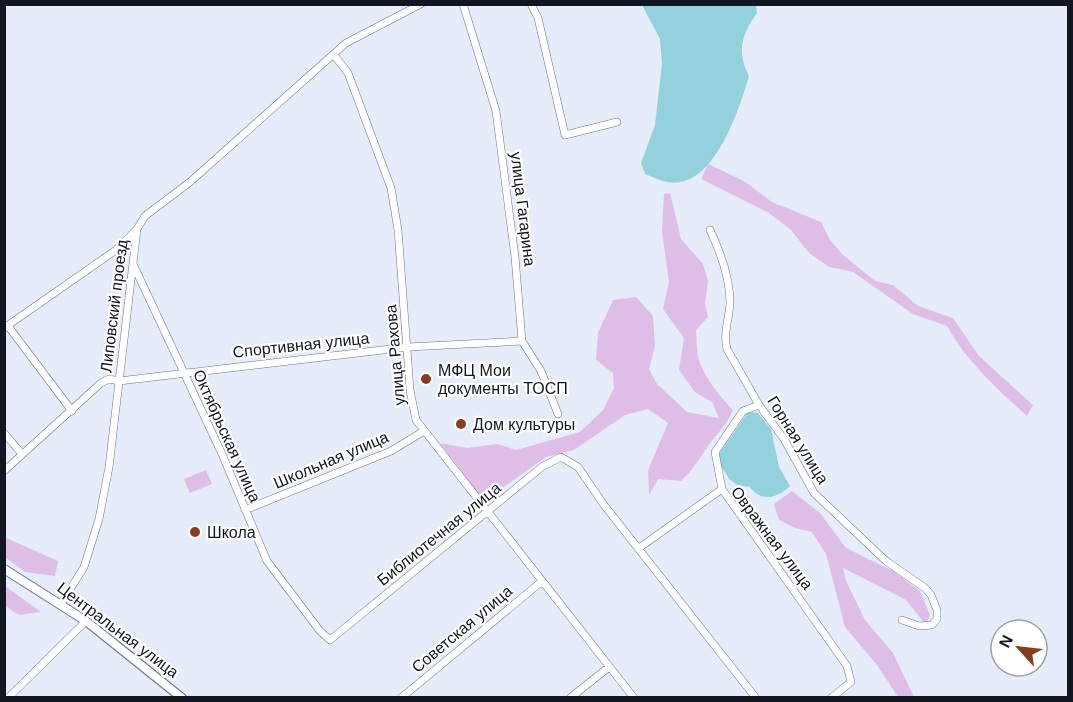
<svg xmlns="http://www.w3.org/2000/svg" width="1073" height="702" viewBox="0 0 1073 702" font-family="Helvetica,sans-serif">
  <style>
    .green { fill: #debee6 }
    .water { fill: #93d2dd }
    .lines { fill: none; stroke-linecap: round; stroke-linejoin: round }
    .minor-casing { stroke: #687691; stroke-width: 8 }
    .major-casing { stroke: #687691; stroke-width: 10 }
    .minor { stroke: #fff; stroke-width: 7 }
    .major { stroke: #fff; stroke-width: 8 }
    .poi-dot { fill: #873e20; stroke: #fff; stroke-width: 2 }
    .labels { text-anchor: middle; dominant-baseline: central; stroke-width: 4.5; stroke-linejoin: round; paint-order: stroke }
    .street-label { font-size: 16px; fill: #111620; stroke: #fff }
    .poi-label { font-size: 16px; fill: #111620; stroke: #fff; text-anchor: start }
  </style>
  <rect width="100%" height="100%" fill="#e6ecf9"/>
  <path class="green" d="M708,164L744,181L772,202L821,222L830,240L843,255L875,281L893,285L918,306L953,318L979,356L1033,405L1027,416C996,388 968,363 947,326L913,314L853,272L829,267L809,253L791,230L769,213L701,179Z
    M670,193L681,239L703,264L708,281L705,304L708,317L696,330C697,340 696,354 700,363C706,379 721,398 733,410C726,426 718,432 708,446C699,459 693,470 681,481L658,479L649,495L648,470L668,423L648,409L625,415L574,450L546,457L484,501L440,443L467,448L497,444L516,450L580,432L603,410L614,388L613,373L596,360L598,333L613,300L636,297L653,316L655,346L649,369L657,384L687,412L719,418L712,402L695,392L679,370L684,338L663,309L669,282L662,232L664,194Z
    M206,470L212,484L190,493L184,479Z
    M792,491L820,513L846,548L893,571L920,591L930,615L926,625L906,600L843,568L846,581L865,620L893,653L914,697H898L877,665L845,627L826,554L812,532L795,528L779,520L774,504Z
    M4,537L58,561L55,576L25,572L5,557Z
    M4,586H5L41,612L19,615L5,606Z"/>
  <path class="water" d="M642,5H756L757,13C742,34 736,51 749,76C740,107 718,175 681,182C669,185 657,179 645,174L641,163L655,125L662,63L660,39Z
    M748,412L758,413L771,429L779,467L790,486C778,498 761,503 750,487L737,485L729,479L719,462V454Z"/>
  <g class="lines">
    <g class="minor-casing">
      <path id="minor" d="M463,4L496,111L515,257L522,341L541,371L558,414
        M531,4L538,18L565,135L617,122
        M334,55L348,73L391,188L398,230L410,390L416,420L634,698
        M710,230C720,251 730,279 730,303C729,319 723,334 727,349L759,405L784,439L814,493L886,561L925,588L931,595L937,610V619L932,625L919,626L902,620
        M133,264L222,454L267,561L320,631L330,640L543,466L561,457L578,467L604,505L756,698
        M8,326L72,411
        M4,328L116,250L137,229
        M4,433L22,454
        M4,471L101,383L109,379L119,381L408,347L522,341
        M722,489L715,452L743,411L759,405
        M245,510L391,451L424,431
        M639,548L722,489L847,666L851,682L831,698
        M61,604L84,567L99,519L109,467L137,229L145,216L190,182L346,43L421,4
        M8,698L86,621
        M401,698L541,582
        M570,698L609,667"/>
    </g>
    <g class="major-casing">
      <path id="major" d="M4,569L86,621L182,698"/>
    </g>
    <use href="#minor" class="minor"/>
    <use href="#major" class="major"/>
  </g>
  <g class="poi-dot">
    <circle cx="426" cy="379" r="6"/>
    <circle cx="461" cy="424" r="6"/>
    <circle cx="195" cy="532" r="6"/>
  </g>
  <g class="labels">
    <g class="street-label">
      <text transform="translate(523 209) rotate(83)">улица Гагарина</text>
      <text transform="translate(114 306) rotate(-83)">Липовский проезд</text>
      <text transform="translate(301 345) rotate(-6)">Спортивная улица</text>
      <text transform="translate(395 355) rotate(-95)">улица Рахова</text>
      <text transform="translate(227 436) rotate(66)">Октябрьская улица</text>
      <text transform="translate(798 440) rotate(58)">Горная улица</text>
      <text transform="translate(331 460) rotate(-23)">Школьная улица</text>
      <text transform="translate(439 534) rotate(-39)">Библиотечная улица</text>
      <text transform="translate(772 538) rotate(53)">Овражная улица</text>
      <text transform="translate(462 629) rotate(-40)">Советская улица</text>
      <text transform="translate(118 630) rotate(37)">Центральная улица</text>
    </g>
    <g class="poi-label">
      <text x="438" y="370">МФЦ Мои<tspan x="438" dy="18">документы ТОСП</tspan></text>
      <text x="473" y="424">Дом культуры</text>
      <text x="207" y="532">Школа</text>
    </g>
  </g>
  <rect width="1073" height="702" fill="none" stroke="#111620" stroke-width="12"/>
  <g transform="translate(1019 648) rotate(297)"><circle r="28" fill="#ffffff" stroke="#a0a2a6" stroke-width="1.5"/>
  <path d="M0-4.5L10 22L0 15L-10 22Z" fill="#873e20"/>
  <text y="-9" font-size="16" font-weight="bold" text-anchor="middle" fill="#111620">N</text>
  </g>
</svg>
